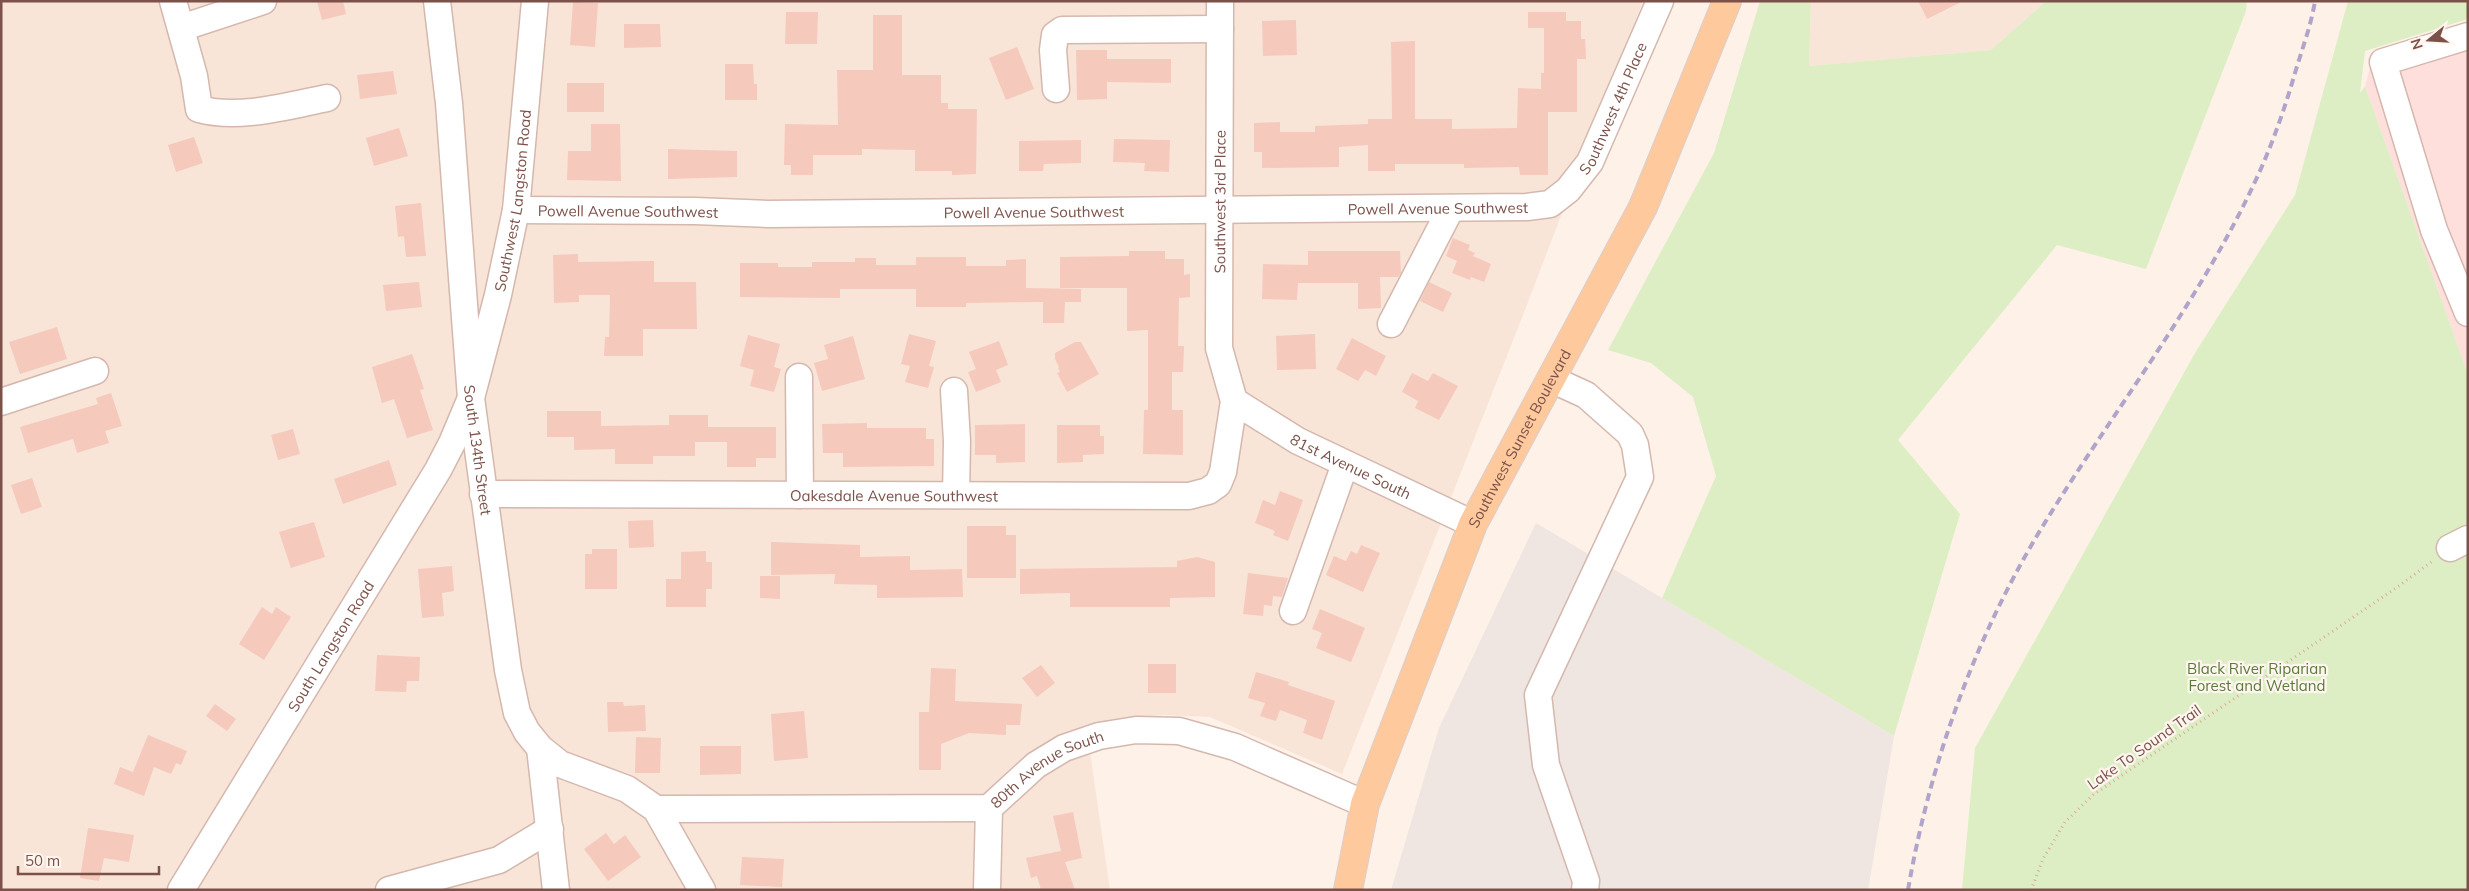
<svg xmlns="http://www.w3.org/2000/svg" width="2469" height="891" viewBox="0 0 2469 891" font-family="Mulish,sans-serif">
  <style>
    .residential { fill: #f9e4d8 }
    .commercial { fill: #ffdfdb }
    .industrial { fill: #efe5e1 }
    .green { fill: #ddeec4 }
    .building { fill: #f6c9bd }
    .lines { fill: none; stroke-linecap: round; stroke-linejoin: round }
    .minor-casing { stroke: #d4b8ae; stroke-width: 29 }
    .major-casing { stroke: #dacecc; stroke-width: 30 }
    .path { stroke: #dcab9f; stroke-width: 3; stroke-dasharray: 1 4; stroke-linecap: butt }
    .minor { stroke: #fff; stroke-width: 26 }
    .major { stroke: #ffc99e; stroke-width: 28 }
    .rail { stroke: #b1a4ca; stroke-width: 4; stroke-dasharray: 8 5; stroke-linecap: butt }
    .labels { text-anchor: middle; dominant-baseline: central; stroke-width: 4.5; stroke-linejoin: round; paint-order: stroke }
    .street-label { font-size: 15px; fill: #7b5149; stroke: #fff6f0 }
    .park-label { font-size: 15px; fill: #5b7b3c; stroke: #fff6f0 }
  </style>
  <rect width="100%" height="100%" fill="#fef1e8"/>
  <path class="residential" d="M1,1H1643L1523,315L1342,774L1210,717L1165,715L1120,718L1086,725L1110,890H1Z
    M1811,1H2046L1991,50L1809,66Z"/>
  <path class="commercial" d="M2468,25V374L2365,86L2374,54Z"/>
  <path class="industrial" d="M1536,523L1894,736L1868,890H1391L1439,728Z"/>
  <path class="green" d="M1760,1H1811L1809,66L1991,50L2046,1H2247L2246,11L2146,269L2057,245L1898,440L1960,514L1894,736L1662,598L1716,476L1693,397L1651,363L1608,350L1714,153Z
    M2348,1H2468V19L2365,51L2360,93L2365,86L2468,374V890H1962L1975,748L2195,353L2295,195Z"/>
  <path class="building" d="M317,1H343L346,14L322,20Z
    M1918,1H1963L1927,19Z
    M573,2L598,3L595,47L570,45Z
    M786,12H818L817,44H785Z
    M1528,12H1566V21H1581V39H1585L1586,59H1577V112H1548V175H1520L1519,167L1464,168V164H1395V171H1368V145L1339,147V167L1262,168V152H1254V123L1280,122V132H1315V126L1368,124V119H1392L1391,42L1415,41V119H1452V129L1517,128L1518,88L1541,89V73H1544V28H1528Z
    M873,15H902V75H941V103H948V109H977L976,174L952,175V171H915V150L862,149V155H813V175H791V165H784L785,124L838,125L837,70H873Z
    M1296,20L1297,55L1263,56L1262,21Z
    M624,24H660L661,47L624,48Z
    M1017,47L1034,89L1006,100L989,58Z
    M1076,50H1107V59H1171V83L1107,82V99L1077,100Z
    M725,64H753L754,84H757V100H725Z
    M393,71L397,94L360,99L357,75Z
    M567,83H604V112H567Z
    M591,124H620L621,181L567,180L568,151H591Z
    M399,128L408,156L374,166L366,138Z
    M194,137L203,163L176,172L168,145Z
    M1114,139L1170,140L1169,172L1144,171L1145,163L1113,162Z
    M1081,140V163L1044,164L1043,171H1019V141Z
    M668,149L737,151V177L668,179Z
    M421,203L426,256L406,257L404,236L398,237L395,206Z
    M1453,238L1470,245L1468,250L1475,253L1473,256L1491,264L1484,282L1471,277L1470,280L1452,273L1457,261L1446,256Z
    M1129,251H1165V259H1184V275L1190,274V297L1179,298L1178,346H1184L1183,372H1172V410H1183V455L1143,454L1144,410H1148V330L1127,331V288H1060V257L1129,256Z
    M1308,251H1400L1401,273L1398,277H1380L1381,308L1358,309V283H1298L1297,300L1262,299L1263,264L1308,265Z
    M578,254V262L654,261V282H696L697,329H643V356H604L605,337H609L610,295H579V302L554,303L553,255Z
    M916,257H966V266H1006V260L1026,259V288L1081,289V302H1065L1064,323H1043V302L966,303V307H916V289H840V298L740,297V263H778V267H812V262H855V258H876V265H916Z
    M419,282L422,307L386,311L383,285Z
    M1429,282L1452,293L1443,312L1420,301Z
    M57,327L67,359L20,374L9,342Z
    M909,334L936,341L929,366L934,367L928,388L905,382L910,366L901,364Z
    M1315,334L1316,369L1277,370L1276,336Z
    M748,335L780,344L774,367L781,369L774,392L750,386L754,370L740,366Z
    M853,336L865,379L822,391L814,363L828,359L824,345Z
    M1352,338L1386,356L1376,376L1365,370L1358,381L1336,369Z
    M999,341L1008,365L996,370L1001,382L976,392L968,372L976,369L969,352Z
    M1075,342H1081L1099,374L1067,392L1057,373L1060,372L1058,368L1059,367L1055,359V353Z
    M412,354L424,389L420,390L433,430L407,438L394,399L382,403L372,367Z
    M1412,373L1428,381L1433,373L1458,386L1439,420L1415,408L1418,401L1402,392Z
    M111,393L122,426L105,431L109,443L77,453L73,439L28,453L20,427L98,404L96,398Z
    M547,411H601V426L669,425V415H708V427H776V458H756V467H727V442H695V456H653V464H615V449L574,450V437H547Z
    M867,423V428H926V439H934V466L843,467V453H823L822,424Z
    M1025,424V462L996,463V455H975V425Z
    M1057,425H1100V436H1104V454L1083,455V462L1057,463Z
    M293,429L300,454L278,460L271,435Z
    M389,460L397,485L343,504L334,479Z
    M32,478L42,507L21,514L11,485Z
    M1280,491L1303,500L1288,541L1273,535L1275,531L1255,523L1263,500L1275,505Z
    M653,520L654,547L629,548L628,521Z
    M314,522L325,557L291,568L279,532Z
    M967,526H1006V535H1016V578H967Z
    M771,542L860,545V557L910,556V570L962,569L963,597L877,598V585L834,584L835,574L771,575Z
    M1361,545L1380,553L1363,592L1326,575L1334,556L1346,561L1351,551L1357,554Z
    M592,549H617V589H585V554H592Z
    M706,551V562H712V589H706V607H666V579H681V552Z
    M1197,557L1215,562V597L1170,598V607H1070V593L1020,594V569L1177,567V561Z
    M452,566L454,591L442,593L444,616L422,618L418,569Z
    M1248,573L1288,578L1282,597L1273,596L1272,606L1264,605L1263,616L1243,614Z
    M760,576H780V599L760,598Z
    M262,607L272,614L276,607L291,617L264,660L239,644Z
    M1320,609L1365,628L1351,662L1316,648L1322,633L1312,629Z
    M377,655L420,657L419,681H407L406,692L375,691Z
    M1148,664H1176V693H1148Z
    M1041,665L1055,683L1037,697L1022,678Z
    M931,668L956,669L955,701L1022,704L1020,725H1006V735L969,733L941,744V770H919V712H929Z
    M1256,672L1289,682L1288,685L1335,701L1322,740L1303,733L1307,720L1280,710L1276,721L1260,716L1265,703L1248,698Z
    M607,702H623L624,706L645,705L646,731L608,732Z
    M215,704L236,719L227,731L206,716Z
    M804,711L808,758L774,761L771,714Z
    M148,735L187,751L181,765L176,763L171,774L154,767L144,796L114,784L120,767L133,772Z
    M636,737L661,738L660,773H635Z
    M700,746H741V774L700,775Z
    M1073,812L1082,858L1065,862L1075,890H1041L1037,876L1031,878L1026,858L1061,851L1053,816Z
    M88,828L134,835L129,862L104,858L99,881L80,878Z
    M606,833L614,844L625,835L641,857L608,881L584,849Z
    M742,857L784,859L782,887L740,885Z"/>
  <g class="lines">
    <g class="minor-casing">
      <g id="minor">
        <path d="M173,1L194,76L199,109C239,120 287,106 327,98"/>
        <path id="s1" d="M437,1L449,103L471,398L508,670L517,713L527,732L540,748L560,764L627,789L656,809L702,890"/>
        <path d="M181,28L263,1"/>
        <path d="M2468,36L2383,62L2434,230L2468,313"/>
        <path d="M1056,89L1053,50L1055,35L1062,30L1220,29"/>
        <path id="s2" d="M516,210L695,211L768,214L1527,207L1550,204L1568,190L1590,162L1660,1"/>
        <path d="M1391,324L1451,208"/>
        <path d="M799,377L800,495"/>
        <path d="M1551,379L1586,395L1630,434L1635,445L1640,477L1538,695L1546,765L1586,881L1585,890"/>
        <path d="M954,391L957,441L956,495"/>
        <path id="s3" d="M1234,401L1298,441L1473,524"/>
        <path d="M1,402L95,371"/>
        <path id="s4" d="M483,494L1189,496L1208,491L1218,484L1223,472L1234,401L1219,348L1220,1"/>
        <path d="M2450,548L2468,539"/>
        <path d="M1293,611L1345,464"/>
        <path d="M540,748L556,890"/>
        <path id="s5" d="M656,809L989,808L1036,765L1064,748L1099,736L1136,730L1179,731L1235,747L1365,804"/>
        <path id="s6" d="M181,890L438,470L452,443L471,398L498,295L516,210L535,1"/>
        <path d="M389,890L499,860L550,829"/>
        <path d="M987,890L989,808"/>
      </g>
    </g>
    <g class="major-casing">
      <g id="major">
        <path id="s7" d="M1348,890L1365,804L1473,524L1643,207L1727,1"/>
      </g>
    </g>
    <path class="path" d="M2031,890L2043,859L2065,822L2093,795L2396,588L2434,560"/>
    <use href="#minor" class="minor"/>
    <use href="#major" class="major"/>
    <path class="rail" d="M1908,890C1930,763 1974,640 2041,529C2111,414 2196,307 2254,184C2271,148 2284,111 2295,73C2302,49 2311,26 2315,1"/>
  </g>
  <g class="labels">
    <g class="street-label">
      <text stroke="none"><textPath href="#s2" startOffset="1151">Southwest 4th Place</textPath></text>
      <text stroke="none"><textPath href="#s6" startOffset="774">Southwest Langston Road</textPath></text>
      <text stroke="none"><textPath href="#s4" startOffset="1024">Southwest 3rd Place</textPath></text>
      <text stroke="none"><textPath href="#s2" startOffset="922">Powell Avenue Southwest</textPath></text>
      <text stroke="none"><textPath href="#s2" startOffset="112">Powell Avenue Southwest</textPath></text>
      <text stroke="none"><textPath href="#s2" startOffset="518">Powell Avenue Southwest</textPath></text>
      <text stroke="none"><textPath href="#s7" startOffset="485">Southwest Sunset Boulevard</textPath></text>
      <text stroke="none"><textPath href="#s1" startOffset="451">South 134th Street</textPath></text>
      <text stroke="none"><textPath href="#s3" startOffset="134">81st Avenue South</textPath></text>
      <text stroke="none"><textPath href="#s4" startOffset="411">Oakesdale Avenue Southwest</textPath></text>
      <text stroke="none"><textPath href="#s6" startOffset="286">South Langston Road</textPath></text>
      <text transform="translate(2144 747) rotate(-35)">Lake To Sound Trail</text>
      <text stroke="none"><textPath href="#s5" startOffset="404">80th Avenue South</textPath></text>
    </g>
    <g class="park-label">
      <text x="2257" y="668">Black River Riparian<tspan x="2257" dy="17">Forest and Wetland</tspan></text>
    </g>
  </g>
  <rect width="2469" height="891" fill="none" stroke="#7b5149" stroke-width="5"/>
  <g transform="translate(2429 40) rotate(252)" stroke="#fff6f0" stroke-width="4" paint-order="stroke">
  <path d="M0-4L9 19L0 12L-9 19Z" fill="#7b5149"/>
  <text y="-8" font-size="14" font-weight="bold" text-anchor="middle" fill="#7b5149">N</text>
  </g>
  <path d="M18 866v8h141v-8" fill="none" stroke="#7b5149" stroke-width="2.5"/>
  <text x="25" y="866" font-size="15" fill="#7b5149" stroke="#fff6f0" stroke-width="4" paint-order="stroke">50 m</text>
</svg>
